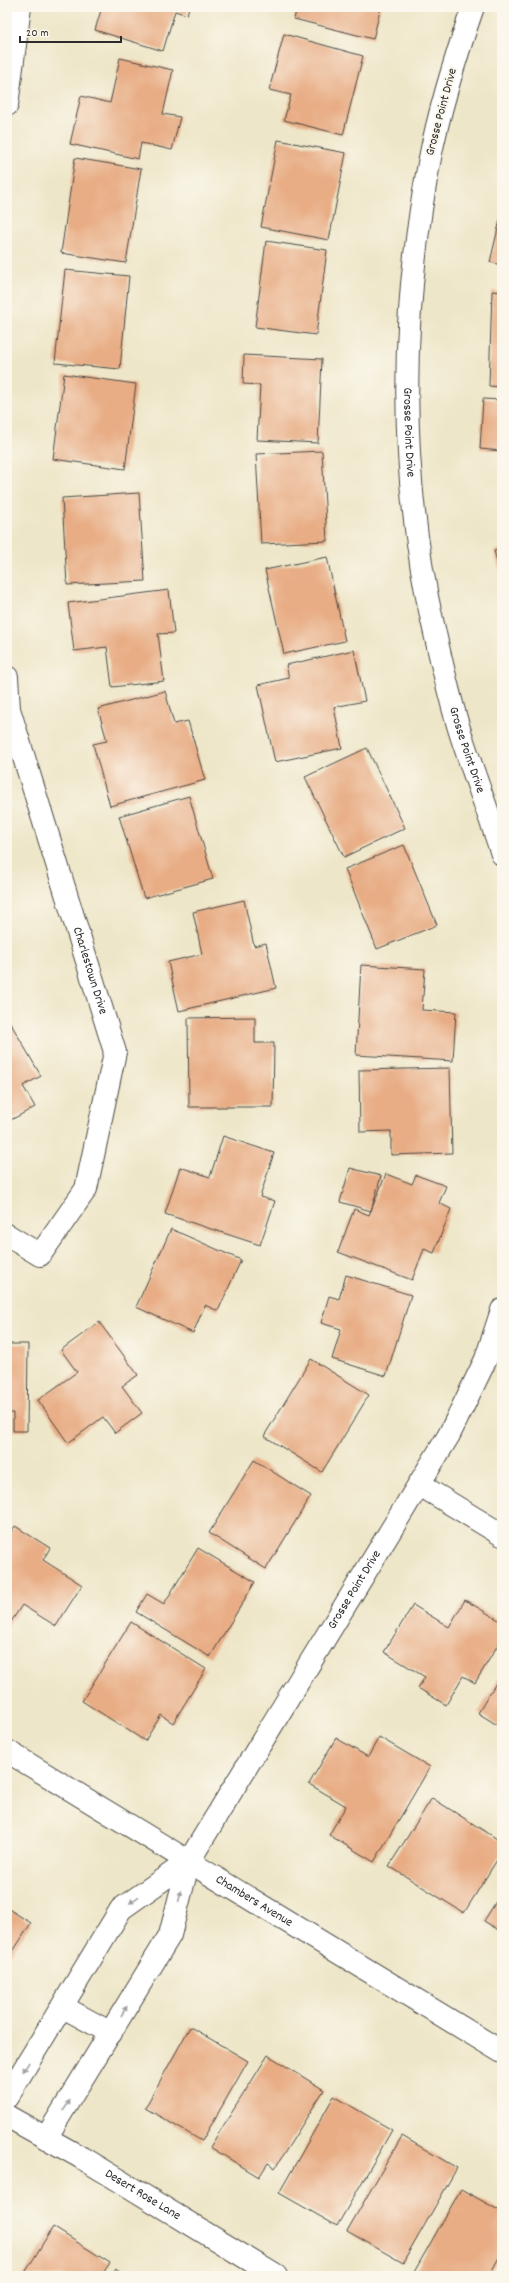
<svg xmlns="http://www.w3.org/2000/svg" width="509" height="2283" viewBox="0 0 509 2283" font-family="Dekko,sans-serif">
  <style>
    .building { fill: #e8ad85 }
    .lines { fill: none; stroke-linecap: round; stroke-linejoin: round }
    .minor-casing { stroke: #484743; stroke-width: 24 }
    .minor { stroke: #fff; stroke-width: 22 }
    .oneway { fill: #a0a0a0 }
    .labels { text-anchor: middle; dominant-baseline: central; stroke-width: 4; stroke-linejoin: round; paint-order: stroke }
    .street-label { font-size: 13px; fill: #2b2b2b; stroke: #fbf7ec }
  </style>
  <rect width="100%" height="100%" fill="#fbf7ec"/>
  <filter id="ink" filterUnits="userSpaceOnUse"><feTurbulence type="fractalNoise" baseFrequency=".025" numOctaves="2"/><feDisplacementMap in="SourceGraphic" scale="8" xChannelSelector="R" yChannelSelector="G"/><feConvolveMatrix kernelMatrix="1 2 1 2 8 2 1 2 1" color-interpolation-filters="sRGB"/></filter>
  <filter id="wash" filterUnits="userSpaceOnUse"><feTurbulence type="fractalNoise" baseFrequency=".012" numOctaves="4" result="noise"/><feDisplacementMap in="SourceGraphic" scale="16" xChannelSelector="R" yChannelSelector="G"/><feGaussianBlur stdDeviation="0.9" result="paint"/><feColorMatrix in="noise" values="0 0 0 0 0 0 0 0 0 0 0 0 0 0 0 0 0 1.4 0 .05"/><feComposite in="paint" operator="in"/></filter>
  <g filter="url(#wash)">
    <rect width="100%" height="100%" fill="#eee6c8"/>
    <g id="blocks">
      <path class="building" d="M102,7H189L187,15L175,11L163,51L95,30Z
        M297,7H381L373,39L294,19Z
        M284,34L363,56L343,135L284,120L291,95L269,90Z
        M120,58L173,70L163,114L180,117L172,150L141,143L138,159L70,144L81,96L110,103Z
        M278,140L346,153L329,240L261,227Z
        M75,158L141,169L126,263L61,253Z
        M501,216H502V265L490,262Z
        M266,241L327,250L316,335L255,327Z
        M65,270L129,276L120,369L55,363Z
        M492,291L502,292V387L489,386Z
        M244,355L322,359L318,443L257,440L260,385L243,384Z
        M64,374L136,384L125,469L53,459Z
        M483,399L502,400V451L480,449Z
        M322,451L327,541L261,544L256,454Z
        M139,493L145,581L67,585L62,498Z
        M502,549V578L494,551Z
        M327,557L345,641L284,654L265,570Z
        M169,590L174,633L158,634L164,681L112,687L107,647L74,651L68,603Z
        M354,650L365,701L334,707L342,748L275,762L258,685L289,678L286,665Z
        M165,691L174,724L188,721L205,780L110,806L93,744L107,741L98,709Z
        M367,748L405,828L344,857L305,777Z
        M189,796L213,879L144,898L119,816Z
        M404,845L437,925L377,949L345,869Z
        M244,900L254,946L266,943L276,988L179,1011L168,962L202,954L193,912Z
        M361,965L425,969L422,1010L456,1012L453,1061L356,1055Z
        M7,1017L41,1076L23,1086L35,1107L7,1122Z
        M255,1017V1043H274L273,1107H189L188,1018Z
        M450,1068L452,1153L391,1155V1131L360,1132L359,1070Z
        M223,1136L274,1153L260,1197L275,1201L260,1245L165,1214L180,1167L210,1177Z
        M350,1168L381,1176L371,1211L340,1202Z
        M386,1174L412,1184L416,1175L446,1186L439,1203L451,1209L434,1253L424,1249L412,1280L338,1252L354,1209L369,1215Z
        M171,1229L241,1260L218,1311L205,1305L193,1333L136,1307Z
        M346,1275L411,1295L386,1376L332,1359L341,1329L321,1323L329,1296L339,1299Z
        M99,1322L138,1375L122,1386L142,1413L115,1433L103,1417L68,1443L38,1400L77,1372L61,1350Z
        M7,1344H28L27,1431H13V1413H7Z
        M311,1359L369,1395L322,1472L264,1436Z
        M254,1460L311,1496L266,1569L209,1533Z
        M15,1526L50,1548L43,1560L82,1585L56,1626L22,1605L7,1628V1538Z
        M198,1548L255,1582L210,1657L136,1612L147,1594L164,1604Z
        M465,1600L502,1622V1638L475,1683L463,1676L446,1705L418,1688L425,1677L384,1652L413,1605L449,1627Z
        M131,1622L206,1669L173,1723L161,1715L145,1741L82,1701Z
        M502,1673V1728L478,1713Z
        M379,1737L430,1767L374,1862L329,1835L346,1806L309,1784L336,1738L368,1757Z
        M432,1798L502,1842V1852L464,1913L389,1866Z
        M502,1892V1932L484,1921Z
        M7,1908L31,1923L7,1961Z
        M190,2027L248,2061L202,2141L145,2108Z
        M268,2055L324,2090L275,2168L268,2163L259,2177L210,2147Z
        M334,2096L392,2130L337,2226L279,2193Z
        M402,2136L457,2168L403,2263L347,2231Z
        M461,2189L502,2212V2252L489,2276H416L413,2274Z
        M53,2227L110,2263L101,2276H23Z
        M116,2268L129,2276H111Z"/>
    </g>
  </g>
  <g filter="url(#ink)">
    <use href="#blocks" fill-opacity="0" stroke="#484743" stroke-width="1"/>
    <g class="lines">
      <g class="minor-casing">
        <g id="minor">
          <path id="s1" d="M473,7C456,56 440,107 430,158C400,312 398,475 434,629C442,664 450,701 461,735C474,775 489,814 502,854"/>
          <path d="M7,105L20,7"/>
          <path id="s2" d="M7,677L9,709L115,1052L86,1189L40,1255L7,1235"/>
          <path d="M420,1485L502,1535"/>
          <path id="s3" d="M7,1751L502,2052"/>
          <path d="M63,2007L111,2033"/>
          <path d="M7,2097L121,1909L189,1861"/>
          <path id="s4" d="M7,2116L82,2158L276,2276"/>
          <path id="s5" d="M46,2138L170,1935L189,1861L449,1435L486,1359L502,1310"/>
        </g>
      </g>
      <use href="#minor" class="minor"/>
    </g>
    <defs><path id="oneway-solid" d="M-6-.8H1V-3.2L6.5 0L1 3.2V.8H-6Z"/></defs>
    <g class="oneway">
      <use href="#oneway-solid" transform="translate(180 1896) rotate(-76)"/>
      <use href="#oneway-solid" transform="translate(134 1900) rotate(144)"/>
      <use href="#oneway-solid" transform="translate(124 2011) rotate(-59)"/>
      <use href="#oneway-solid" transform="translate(26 2067) rotate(122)"/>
      <use href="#oneway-solid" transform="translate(67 2105) rotate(-58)"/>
    </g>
  </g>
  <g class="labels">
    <g class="street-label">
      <text transform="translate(442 112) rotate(-75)">Grosse Point Drive</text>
      <text stroke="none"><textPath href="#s1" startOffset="433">Grosse Point Drive</textPath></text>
      <text stroke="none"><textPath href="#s1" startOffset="757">Grosse Point Drive</textPath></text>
      <text stroke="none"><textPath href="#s2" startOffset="306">Charlestown Drive</textPath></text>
      <text stroke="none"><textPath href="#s5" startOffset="632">Grosse Point Drive</textPath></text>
      <text stroke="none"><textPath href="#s3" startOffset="289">Chambers Avenue</textPath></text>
      <text stroke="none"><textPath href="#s4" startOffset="157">Desert Rose Lane</textPath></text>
    </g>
  </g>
  <rect width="509" height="2283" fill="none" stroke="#fbf7ec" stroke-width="24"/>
  <path d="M20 36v6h101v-6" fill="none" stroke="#2b2b2b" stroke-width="2"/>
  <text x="26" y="36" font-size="12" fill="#2b2b2b" stroke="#fbf7ec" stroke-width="3" paint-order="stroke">20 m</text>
</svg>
